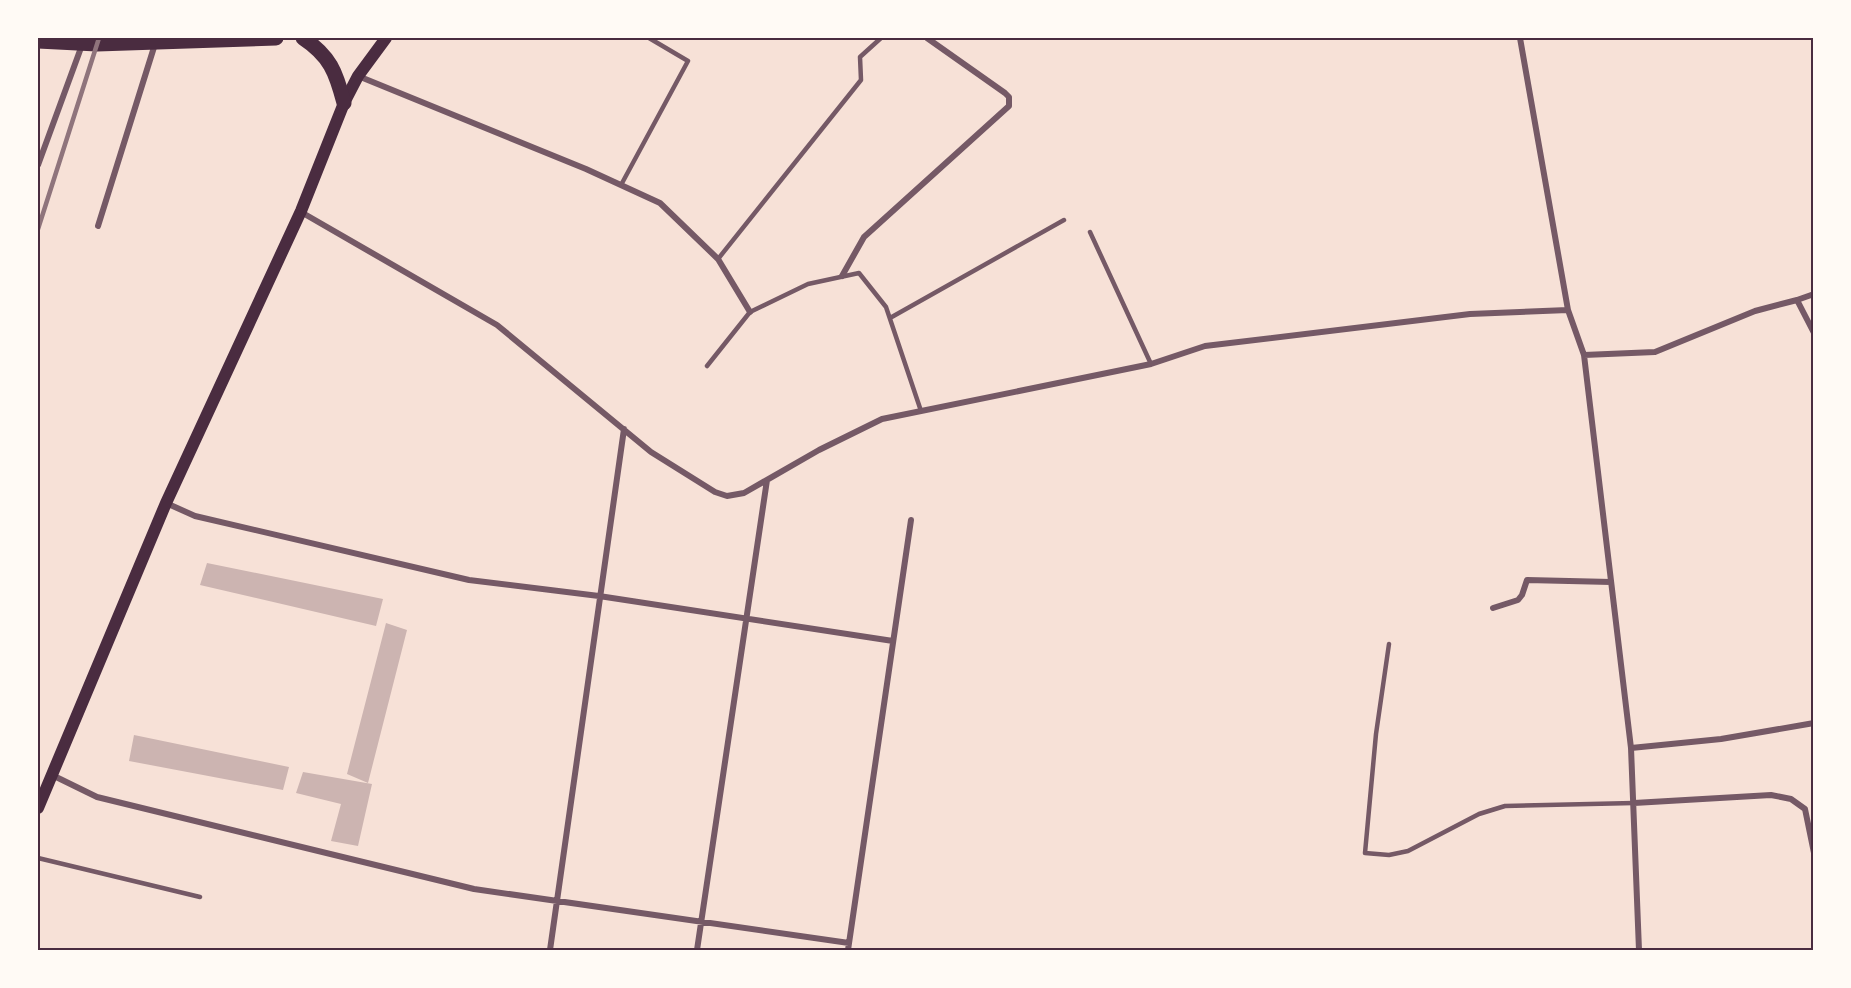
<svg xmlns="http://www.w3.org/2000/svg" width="1851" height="988" viewBox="0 0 1851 988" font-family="Spectral,serif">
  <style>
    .building { fill: #ccb4b1 }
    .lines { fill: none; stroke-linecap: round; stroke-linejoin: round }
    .service { stroke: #755966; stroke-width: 4.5 }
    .minor { stroke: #755966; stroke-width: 6 }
    .secondary { stroke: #4a2c40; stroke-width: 12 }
    .primary { stroke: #4a2c40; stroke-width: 15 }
    .rail { stroke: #8f747c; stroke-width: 4.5 }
    .neatline { fill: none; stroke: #4a2c40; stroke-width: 2 }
  </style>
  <rect width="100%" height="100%" fill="#f7e1d7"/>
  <path class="building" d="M207,563L383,599L376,626L200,585Z
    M386,623L407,630L368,783L347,774Z
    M134,735L289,767L283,790L129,761Z
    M303,772L372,784L358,846L331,841L341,804L296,793Z"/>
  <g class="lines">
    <path class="service" d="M621,185L688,61L649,38
      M1090,232L1151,364
      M718,259L861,80L860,57L881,38
      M890,318L1064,220
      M707,366L750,312L808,284L859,273L886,307L921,411
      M1389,644L1376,734L1365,853L1389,855L1408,851L1479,814L1505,806L1634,803
      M38,858L200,897"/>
    <path class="minor" d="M1520,38L1568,310L1584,355L1631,748L1639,950
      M358,76L586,169L660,203L718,259L750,312
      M38,165L82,45
      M301,212L497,325L651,452L715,492L727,496L744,493L819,450L882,419L1151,364L1205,346L1470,314L1568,310
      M98,226L155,44
      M842,276L864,237L1009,106V97L1005,93L927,38
      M1797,300L1814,294
      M1584,355L1655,352L1755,311L1797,300L1814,333
      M166,503L195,516L469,580L599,596L893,641
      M1493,608L1518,600L1522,595L1527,580L1611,582
      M1631,748L1721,739L1814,723
      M52,775L97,797L474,889L849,943
      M1634,803L1771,795L1791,799L1805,809L1814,853
      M550,950L624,429
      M697,950L767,480
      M848,950L911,520"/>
    <path class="secondary" d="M38,808L166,503L301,211L344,103L358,76L386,38"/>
    <path class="primary" d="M303,38C330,56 336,72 344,103
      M38,41L97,44L276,38"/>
    <path class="rail" d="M38,229L99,38"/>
  </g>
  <rect width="1851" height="988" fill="none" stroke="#fffaf5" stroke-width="78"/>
  <rect x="39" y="39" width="1773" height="910" class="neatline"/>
</svg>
